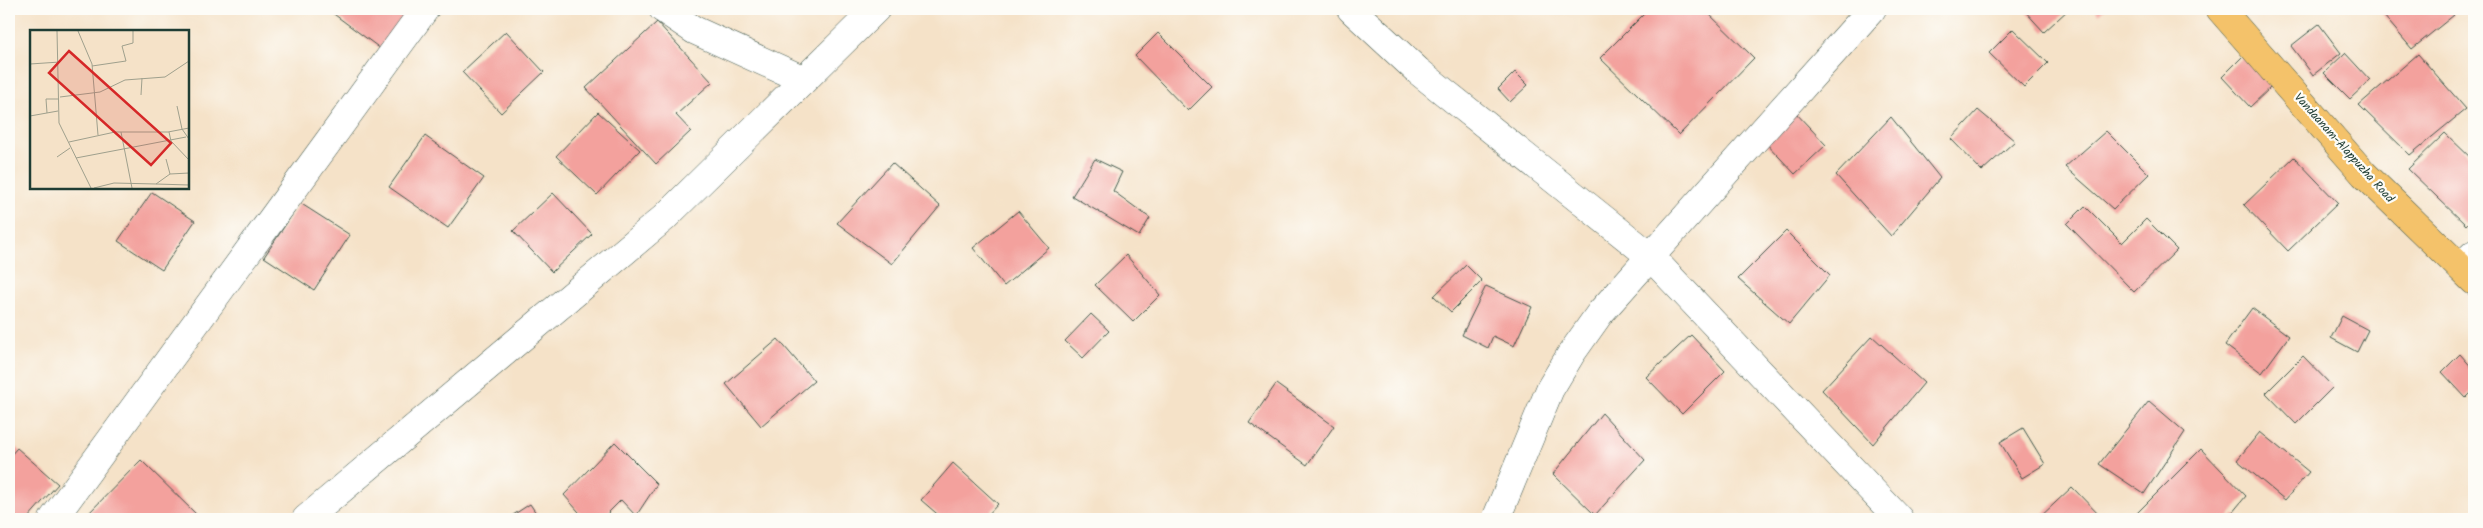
<svg xmlns="http://www.w3.org/2000/svg" width="2483" height="528" viewBox="0 0 2483 528" font-family="Kalam,sans-serif">
  <style>
    .building { fill: #f3a19d }
    .lines { fill: none; stroke-linecap: round; stroke-linejoin: round }
    .minor-casing { stroke: #3f564a; stroke-width: 29 }
    .major-casing { stroke: #3f564a; stroke-width: 29 }
    .minor { stroke: #fff; stroke-width: 28 }
    .major { stroke: #f4c26a; stroke-width: 28 }
    .labels { text-anchor: middle; dominant-baseline: central; stroke-width: 4.5; stroke-linejoin: round; paint-order: stroke }
    .street-label { font-size: 12px; fill: #1f3d34; stroke: #fdfcf7 }
    .inset-road { fill: none; stroke: #9fa08d; stroke-width: 1 }
    .view { fill: #d62828; fill-opacity: 0.15; stroke: #d62828; stroke-width: 2.5 }
    .inset-edge { fill: none; stroke: #1f3d34; stroke-width: 2.5 }
  </style>
  <rect width="100%" height="100%" fill="#fdfcf7"/>
  <filter id="ink" filterUnits="userSpaceOnUse"><feTurbulence type="fractalNoise" baseFrequency=".02" numOctaves="2"/><feDisplacementMap in="SourceGraphic" scale="10" xChannelSelector="R" yChannelSelector="G"/><feConvolveMatrix kernelMatrix="1 2 1 2 8 2 1 2 1" color-interpolation-filters="sRGB"/></filter>
  <filter id="wash" filterUnits="userSpaceOnUse"><feTurbulence type="fractalNoise" baseFrequency=".0096" numOctaves="4" result="noise"/><feDisplacementMap in="SourceGraphic" scale="20" xChannelSelector="R" yChannelSelector="G"/><feGaussianBlur stdDeviation="1.12" result="paint"/><feColorMatrix in="noise" values="0 0 0 0 0 0 0 0 0 0 0 0 0 0 0 0 0 1.4 0 .05"/><feComposite in="paint" operator="in"/></filter>
  <g filter="url(#wash)">
    <rect width="100%" height="100%" fill="#f5e2c8"/>
    <g id="blocks">
      <path class="building" d="M327,9H418L385,52Z
        M1649,9H1704L1754,58L1679,135L1600,58Z
        M2023,9H2069L2044,32Z
        M2095,9H2105L2098,14Z
        M2378,9H2449L2454,15L2412,49Z
        M657,22L712,82L676,115L691,131L656,164L586,88Z
        M2319,24L2341,53L2313,75L2291,46Z
        M2013,29L2048,63L2024,87L1989,53Z
        M506,31L544,72L501,113L462,72Z
        M1158,33L1212,87L1188,111L1135,56Z
        M2345,53L2370,80L2350,99L2324,73Z
        M2418,54L2466,109L2410,155L2359,105Z
        M2243,56L2271,87L2250,107L2222,77Z
        M1515,72L1528,85L1510,102L1498,89Z
        M1978,110L2015,141L1982,171L1951,139Z
        M1794,111L1826,145L1795,174L1763,140Z
        M598,112L640,150L597,195L556,156Z
        M1891,117L1940,178L1891,236L1836,175Z
        M2106,131L2149,174L2113,209L2065,167Z
        M2445,133L2474,161V217L2466,225L2408,169Z
        M425,136L484,178L448,228L389,187Z
        M2294,157L2338,203L2288,251L2244,205Z
        M1095,159L1122,172L1113,191L1150,218L1139,236L1072,196Z
        M892,163L940,206L892,264L837,223Z
        M152,192L195,221L162,270L118,241Z
        M553,193L592,234L552,272L513,231Z
        M300,203L350,235L314,290L264,257Z
        M2085,206L2122,243L2146,219L2177,250L2134,292L2067,224Z
        M1018,211L1049,248L1004,286L973,248Z
        M1786,231L1830,275L1789,324L1738,279Z
        M1126,255L1160,295L1133,322L1095,285Z
        M1466,265L1482,281L1451,312L1434,296Z
        M1486,286L1532,307L1514,346L1493,336L1488,348L1462,335Z
        M2252,308L2289,336L2262,373L2225,345Z
        M1091,314L1109,331L1083,358L1065,341Z
        M2342,316L2368,330L2357,352L2331,338Z
        M1691,335L1725,371L1682,414L1646,377Z
        M1872,336L1924,383L1873,444L1822,390Z
        M778,339L814,381L761,426L726,384Z
        M2460,354L2474,370V390L2466,398L2442,372Z
        M2303,356L2333,387L2296,424L2266,393Z
        M1276,384L1334,426L1307,465L1249,423Z
        M2149,401L2185,432L2144,494L2099,464Z
        M1602,413L1645,460L1595,515L1553,474Z
        M2023,428L2045,464L2022,478L2000,442Z
        M2260,432L2309,472L2285,500L2237,460Z
        M615,442L657,484L636,516L621,500L602,519H585L564,495Z
        M17,448L58,484L27,519H19L9,511V457Z
        M2201,449L2246,496L2227,519H2131Z
        M141,460L199,517L197,519H83Z
        M953,463L998,504L984,519H943L921,500Z
        M2072,487L2103,519H2038Z
        M530,504L540,519H507Z
        M2234,514L2240,519H2230Z"/>
    </g>
  </g>
  <g filter="url(#ink)">
    <use href="#blocks" fill-opacity="0" stroke="#3f564a" stroke-width="1"/>
    <g class="lines">
      <g class="minor-casing">
        <path id="minor" d="M663,9L694,30L804,80
          M1351,9L1418,71L1650,256L1899,519
          M2460,267L2474,254
          M53,519L425,9
          M306,519L664,218L876,9
          M1496,519L1550,389L1571,354L1600,313L1872,9"/>
      </g>
      <g class="major-casing">
        <path id="major" d="M2220,9L2364,174L2474,281"/>
      </g>
      <use href="#minor" class="minor"/>
      <use href="#major" class="major"/>
    </g>
  </g>
  <g class="labels">
    <g class="street-label">
      <text transform="translate(2344 148) rotate(48)">Vandaanam-Alappuzha Road</text>
    </g>
  </g>
  <g transform="translate(30 30)">
    <rect width="159" height="159" fill="#f5e2c8"/>
    <path class="inset-road" d="M27,1L29,93L61,158M48,1L62,34L68,105M0,34L30,32M62,36L96,31L92,16L103,13V1M111,65L112,48M30,67L70,62L95,50L135,47L159,31M147,76L152,99L159,109M17,83L16,69H28M0,86L28,81M91,102L102,158M139,102L141,111L159,130M39,112L85,102H138L159,98M27,127L40,118M46,128L156,107M136,129L140,144M126,154L159,155M64,158L84,153L126,154L140,144L159,143"/>
    <path class="view" d="M39,21L141,113L121,135L19,43Z"/>
    <rect width="159" height="159" class="inset-edge"/>
  </g>
  <rect width="2483" height="528" fill="none" stroke="#fdfcf7" stroke-width="30"/>
</svg>
